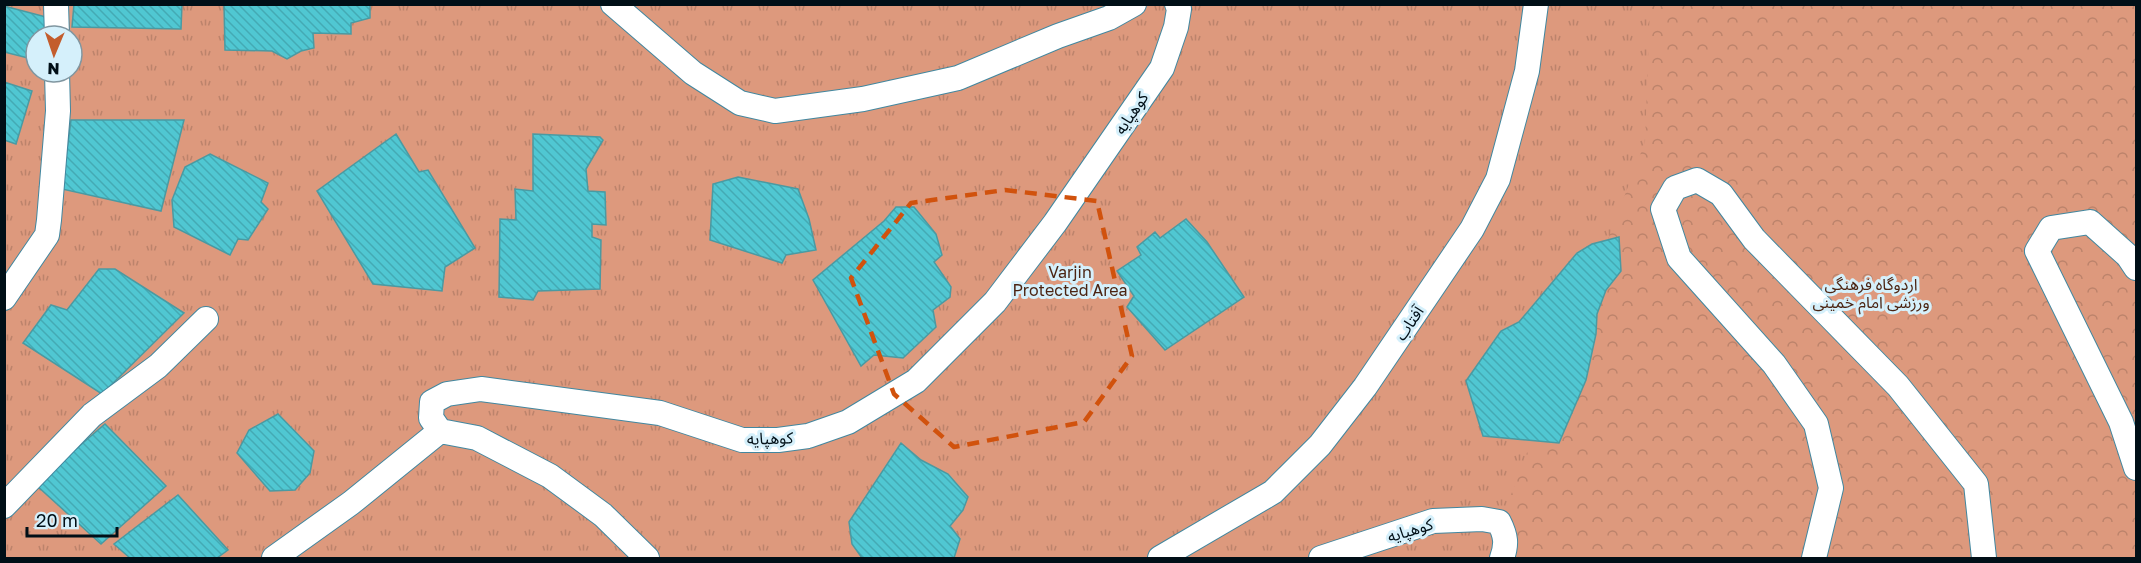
<svg xmlns="http://www.w3.org/2000/svg" width="2141" height="563" viewBox="0 0 2141 563" font-family="'Golos Text','Noto Sans Arabic',sans-serif">
  <style>
    .grass { fill: url(#grass-tufts); fill-rule: evenodd }
    .forest { fill: url(#forest-crowns) }
    .building { fill: url(#building-back-hatch); stroke: #4a9aa2; stroke-width: 1.5 }
    .lines { fill: none; stroke-linecap: round; stroke-linejoin: round }
    .minor-casing { stroke: #42879f; stroke-width: 26 }
    .minor { stroke: #fff; stroke-width: 24 }
    .marked { fill: none; stroke: #d1520d; stroke-width: 4.5; stroke-dasharray: 12 8; stroke-linejoin: round }
    .labels { text-anchor: middle; dominant-baseline: central; stroke-width: 6; stroke-linejoin: round; paint-order: stroke }
    .street-label { font-size: 16px; fill: #000f17; stroke: #d5f0fb }
    .park-label { font-size: 16px; fill: #4b2412; stroke: #d5f0fb }
  </style>
  <defs>
    <pattern id="grass-tufts" width="24" height="20" patternUnits="userSpaceOnUse" patternTransform="scale(1.5)"><rect width="24" height="20" fill="#dd997d"/><path d="M3 7l-1-3M5 7V3M7 7l1-3M15 17l-1-3M17 17v-4M19 17l1-3" fill="none" stroke="#bc836b"/></pattern>
    <pattern id="forest-crowns" width="20" height="18" patternUnits="userSpaceOnUse" patternTransform="scale(1.5)"><rect width="20" height="18" fill="#dd997d"/><path d="M2 6a3 3 0 1 1 6 0M12 15a3 3 0 1 1 6 0" fill="none" stroke="#bc836b"/></pattern>
    <pattern id="building-back-hatch" width="6" height="6" patternUnits="userSpaceOnUse" patternTransform="scale(1.5)"><rect width="6" height="6" fill="#50c7d2"/><path d="M-1 5l2 2M0 0l6 6M5-1l2 2" fill="none" stroke="#44aab4"/></pattern>
  </defs>
  <rect width="100%" height="100%" fill="#b1e7fd"/>
  <path class="grass" d="M5,5H2136V558H5ZM36,36H72V72H36Z"/>
  <path class="forest" d="M1650,5H2136V558H1487L1645,142Z"/>
  <path class="building" d="M74,4H182L181,29L72,27Z
    M224,4H370V18L351,23V34L313,33L314,48L301,51L287,59L272,51L225,50Z
    M4,6L50,18L46,36H36V60L4,52Z
    M4,82L32,91L16,144L4,140Z
    M71,120H184L161,211L62,189Z
    M396,134L419,172L428,170L475,248L445,267L442,291L373,284L317,191Z
    M533,134L600,137L603,140L586,169L588,191L605,192L606,225L592,224V237L601,240L600,289L538,291L533,300L499,297L500,219L516,220L515,189L533,191Z
    M210,154L268,183L261,202L268,209L248,240L238,239L230,255L174,227L172,200L185,167Z
    M738,177L798,189L809,219L816,250L786,255L782,263L710,240L713,184Z
    M896,207H914L936,234L942,255L934,262L951,287L950,297L933,310L936,327L903,358L874,355L861,366L813,280L884,221Z
    M1186,219L1207,242L1244,297L1165,350L1127,307L1134,296L1117,271L1141,255L1137,247L1155,232L1160,238Z
    M1619,237L1621,271L1606,290L1597,314L1596,334L1586,380L1559,443L1483,436L1466,381L1501,331L1519,322L1577,253L1592,244Z
    M99,269H115L184,313L102,394L23,343L51,305L67,310Z
    M278,414L314,451L310,473L295,490L270,491L237,453L249,430Z
    M105,424L166,486L101,544L35,484Z
    M901,443L921,460L948,474L968,497L963,510L950,526L960,539L954,558H862L852,544L849,522Z
    M178,495L228,550L217,558H130L114,544Z"/>
  <g class="lines">
    <g class="minor-casing">
      <path id="minor" d="M56,4L57,36
        M613,4L693,73L740,103L775,111L863,99L958,78L1058,36L1109,18L1134,4
        M2136,268L2128,256L2090,222L2051,228L2037,251L2121,422L2136,468
        M4,298L47,235L49,220L58,111L57,72
        M4,506L92,415L158,366L206,319
        M274,558L351,503L440,431
        M647,558L603,515L550,476L477,438L440,431L431,418L432,402L447,394L481,389L660,413L742,440H778L808,436L848,422L916,381L995,302L1055,223L1162,68L1176,27L1179,9L1177,4
        M1160,558L1273,492L1320,445L1365,387L1472,229L1498,179L1527,71L1536,4
        M1321,558L1433,521L1482,519L1499,522C1506,536 1507,544 1502,558
        M1814,558L1831,488L1816,424L1774,364L1679,258L1663,209L1675,188L1697,180L1721,194L1754,239L1898,386L1976,484L1984,558"/>
    </g>
    <use href="#minor" class="minor"/>
  </g>
  <path class="marked" d="M1005,190L1097,201L1132,356L1084,422L954,447L894,394L851,278L911,203Z"/>
  <g class="labels">
    <g class="street-label">
      <text transform="translate(1131 113) rotate(-56)">کوهپایه</text>
      <text transform="translate(1409 323) rotate(-56)">آفتاب</text>
      <text transform="translate(770 438) rotate(-2)">کوهپایه</text>
      <text transform="translate(1410 530) rotate(-17)">کوهپایه</text>
    </g>
    <g class="park-label">
      <text x="1070" y="272">Varjin<tspan x="1070" dy="18">Protected Area</tspan></text>
      <text x="1871" y="284">اردوگاه فرهنگی<tspan x="1871" dy="18">ورزشی امام خمینی</tspan></text>
    </g>
  </g>
  <rect width="2141" height="563" fill="none" stroke="#000f17" stroke-width="12"/>
  <g transform="translate(54 54) rotate(182)"><circle r="28" fill="#d5f0fb" stroke="#8096a0" stroke-width="1.5"/>
  <path d="M0-4.5L10 22L0 15L-10 22Z" fill="#c35d2d"/>
  <text y="-9" font-size="16" font-weight="bold" text-anchor="middle" fill="#000f17">N</text>
  </g>
  <path d="M27 527v9h90v-9" fill="none" stroke="#000f17" stroke-width="3"/>
  <text x="36" y="527" font-size="18" fill="#000f17" stroke="#d5f0fb" stroke-width="4.5" paint-order="stroke">20 m</text>
</svg>
